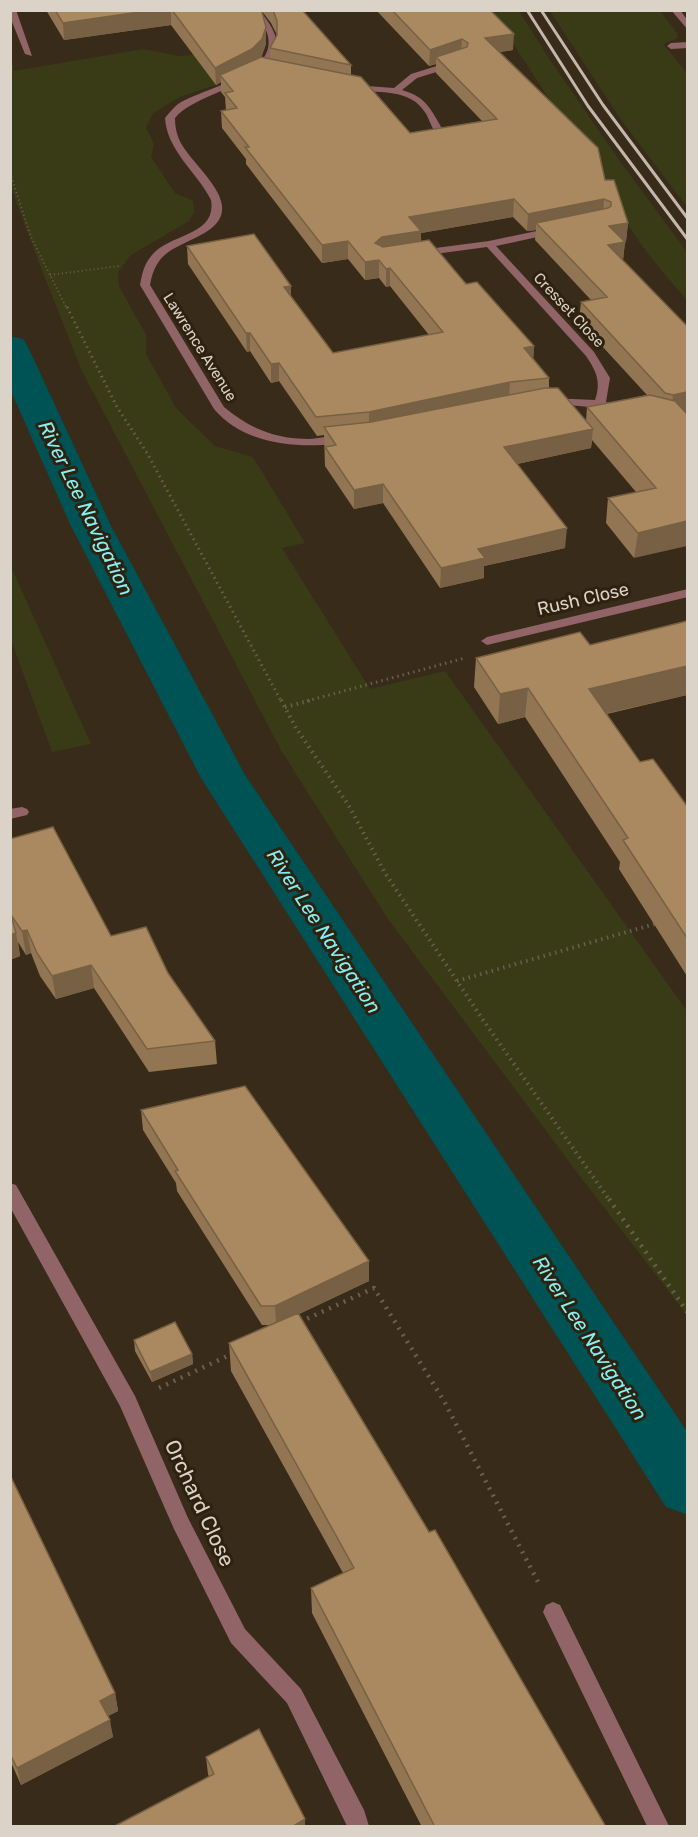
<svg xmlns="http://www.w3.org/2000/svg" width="698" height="1837" viewBox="0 0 698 1837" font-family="Rubik,sans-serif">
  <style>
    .green { fill: #383b16 }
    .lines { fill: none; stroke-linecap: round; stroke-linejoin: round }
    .canal { fill: #005354; fill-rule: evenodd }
    .path-far3 { stroke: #6a5e4e; stroke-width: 2; stroke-dasharray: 1 3; stroke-linecap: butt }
    .path-far2 { stroke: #6a5e4e; stroke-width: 3; stroke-dasharray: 1.5 4; stroke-linecap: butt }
    .path-far1 { stroke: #6a5e4e; stroke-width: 4; stroke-dasharray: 1.5 4.5; stroke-linecap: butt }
    .path { stroke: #6a5e4e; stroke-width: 4.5; stroke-dasharray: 2 6; stroke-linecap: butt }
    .minor { fill: #916467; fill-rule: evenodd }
    .rail { stroke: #c2b9ac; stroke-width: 3 }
    .wall { fill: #927653; fill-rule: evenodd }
    .shaded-wall { fill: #776043 }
    .building { fill: #aa8960; stroke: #776043; stroke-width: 1.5 }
    .labels { text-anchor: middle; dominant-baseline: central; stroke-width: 6; stroke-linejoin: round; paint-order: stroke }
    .far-street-label { font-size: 15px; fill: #dbd3c7; stroke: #2f210f }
    .street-label { font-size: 18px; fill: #dbd3c7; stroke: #2f210f }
    .water-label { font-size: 20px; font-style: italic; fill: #85f0f1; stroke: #2f210f }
    .near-street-label { font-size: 21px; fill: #dbd3c7; stroke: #2f210f }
  </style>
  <rect width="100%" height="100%" fill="#392b19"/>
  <path class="green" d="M492,11H519L548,57L619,160L687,252V300C659,269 632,236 613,198Z
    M550,11H660L677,33L678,38L663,44L687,73V207L619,117Z
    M143,49L179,56L251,50L224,82L180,97L153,113L146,128L154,144L151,157L175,193L193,201L194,212L189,221L131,255L118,272L119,286L146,335V354L176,408L215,446L253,457L305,543L282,548L370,689L445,671L687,1011V1315L585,1183L388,919L282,752L82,371L41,268L11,188L10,51L14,71Z
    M10,567H11L91,744L52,752L11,640Z"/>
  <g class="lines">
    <path class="canal" d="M10,336L23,339L28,347L111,526L245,775L688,1433V1515L666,1507L201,778L71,526L10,389Z"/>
    <path class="path-far3" d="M10,173L31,237L67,309
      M50,275L119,266"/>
    <path class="path-far2" d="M67,307L117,407L147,453L281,701
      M307,701L465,658"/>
    <path class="path-far1" d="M281,700L296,728L349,806L385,873L481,1017L610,1201
      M285,707L312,700
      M457,981L658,923"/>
    <path class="path" d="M609,1199L688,1313
      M300,1322L374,1288L444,1401L538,1582
      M159,1388L234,1353"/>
    <path class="minor" d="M10,10H16L32,56L25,54L10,17Z
      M250,10H259C321,80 204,83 175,118C175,128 177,136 182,145C200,174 252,210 199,236C172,250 156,252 150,285L224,407C250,429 276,439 310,439C322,438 335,434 347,437L349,439C342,444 331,444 322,445C284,447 240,440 214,409L140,285C142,274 144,264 152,255C171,233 217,236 211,200C197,172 167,151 165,118C169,113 173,108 178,104C203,87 287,74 265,28C262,22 255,16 250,10Z
      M671,10H680L688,21V30Z
      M688,42V48L671,49L667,46L671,43Z
      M456,60L460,63L459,65L417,78L402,90C427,97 431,110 443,130L441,132H435C430,125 429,117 424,111C410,89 376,92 353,91L349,88L353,85L394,88L411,74Z
      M556,227L560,228V232L496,246L594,352L610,378L606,402L624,406V410L545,403L543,401L549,398L595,400C601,382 597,372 586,356L487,247L420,256L415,253L420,250L489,241Z
      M688,589V597L487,645L481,641L487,637Z
      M22,807L27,809L29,812L27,815L10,819V809Z
      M10,1183L16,1185L135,1396L188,1518L245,1629L301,1689L364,1810L369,1826H347L287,1703L231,1643L174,1529L120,1406L10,1207Z
      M553,1602L560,1605L669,1826H647L543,1612L546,1605Z"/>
    <path class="rail" d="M527,10L588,106L688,240
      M541,10L603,105L688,219"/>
  </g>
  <path class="wall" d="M46,10H261L266,27V44L261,57L270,59V48L277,35L271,23L261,10H302L351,65V75L410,133L482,121L436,73V64L429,66L376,10H490L513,50L500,52L605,180L628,223L626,241H624L625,242L623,260L687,326V411H685L634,558L606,523L608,498L636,492L592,440L591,448L517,464L565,548L484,566V578L440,588L383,503L354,509L325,466L324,435L317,436L279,381L271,383L250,351L247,352L188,264L187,246L291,297L333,353L429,335L390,286L386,287L379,278L365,280L348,259L322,263L246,164V159L222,128L221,111L226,110L225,97L221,92V82L216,85L171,25L64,40ZM513,217L527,231L536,230L535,240L591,300L581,302L579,321L647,395L587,407L586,421L549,388V378L533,359L534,346L421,241V233Z
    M687,621V695L607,714L640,762L687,806V976L619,869L620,862L525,717L498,724L474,687L476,658L590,645Z
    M10,839L111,936L168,973L215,1041L217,1064L149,1072L94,988L56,999L40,976L31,953L26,955L18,942L20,956L10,960Z
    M141,1110L369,1281L299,1314L606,1827H422L312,1613L311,1588L343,1573L231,1371L229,1343L271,1325H262L177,1191L176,1183L143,1130Z
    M134,1340L192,1354L193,1364L152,1382L135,1351Z
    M10,1475L115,1693L118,1711L108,1716L113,1737L21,1785L10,1760Z
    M206,1757L305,1819V1827H113L209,1777L208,1774Z"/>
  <path class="shaded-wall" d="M153,10H171V25L64,40L63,23Z
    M266,27V44L262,56L252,66L220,75L221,82L216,85L215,68Z
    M514,34L513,50L484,54L485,38Z
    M462,39L461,56L436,57V64L429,66L430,50Z
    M514,199L513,217L421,233L420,249L379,260V278L365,280V262L375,243L409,217Z
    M604,199L603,217L536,223V230L527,231L528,214Z
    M628,223L626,241L607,244L609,226Z
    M348,241V259L322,263V245Z
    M625,242L623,260L608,245Z
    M390,268V286L386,287V269Z
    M291,286V304L284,287Z
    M246,333H250V351L247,352Z
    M534,346L533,365L524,348Z
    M279,363V381L271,383V364Z
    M510,382L509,401L369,431V412Z
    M687,392V411L671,414L673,395Z
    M593,429L591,448L503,467L504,447Z
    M383,484V503L354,509V490Z
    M687,521V546L634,558L638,533Z
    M567,528L565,548L484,566V578L440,588L441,568L478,549Z
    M687,666V695L586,718L589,689Z
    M528,688L525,717L498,724L500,694Z
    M27,930L31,953L26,955L22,931Z
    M16,933L20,956L10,960V935Z
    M91,965L94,988L56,999L52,976Z
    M369,1261V1281L276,1325L275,1306Z
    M192,1354L193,1364L152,1382L150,1372Z
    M115,1693L118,1711L104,1718L100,1701Z
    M110,1720L113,1737L21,1785L17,1768Z
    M305,1819V1827H292Z"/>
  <path class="building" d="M55,10H153L63,23Z
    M172,10H261L262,12L266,27L262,39L252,49L215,68Z
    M273,10H302L351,65L270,48L277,35V21Z
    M392,10H490L514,34L485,38L598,148L605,180H614L628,223L609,226L625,242L608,245L687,326V392L673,395L665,393L581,302L607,297L536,223L608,208L611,206V202L604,199L528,214L514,199L409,217L421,231L382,237L375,243L383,247L429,240L466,284L477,282L534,346L524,348L549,378L510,382L369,412L316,417L279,363L271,364L250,333H246L187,246L254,234L291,286L284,287L333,353L443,332L390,268L386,269L379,260L365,262L348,241L322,245L245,147H249L221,111L237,108L225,93L233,91L220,75L261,57L361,77L410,133L497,119L436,57L467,47L468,43L462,39L430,50Z
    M545,388H558L593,429L504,447L567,528L478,549L485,558L441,568L383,484L354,490L325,447L336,445L324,427L371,422Z
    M650,395L675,401L687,414V521L638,533L608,498L656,488L587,407Z
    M687,621V666L589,689L640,762L653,759L687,806V938L623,840L628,838L528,688L500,694L476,658L580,632L590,645Z
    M53,827L111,936L146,927L168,973L215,1041L147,1049L91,965L52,976L37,953L27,930L22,931L11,915L16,933L10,935V839Z
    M245,1086L369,1261L275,1306H261L175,1171L178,1170L141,1110Z
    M298,1313L429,1532L435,1530L606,1827H435L311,1588L354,1568L229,1343Z
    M175,1322L192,1354L150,1372L134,1340Z
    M10,1475L115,1693L100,1701L110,1720L17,1768L10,1754Z
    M259,1729L305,1819L292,1827H113L214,1774L206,1757Z"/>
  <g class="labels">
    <g class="far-street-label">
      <text transform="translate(569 310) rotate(47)">Cresset Close</text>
      <text transform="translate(200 347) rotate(58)">Lawrence Avenue</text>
    </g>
    <g class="street-label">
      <text transform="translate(583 599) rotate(-13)">Rush Close</text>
    </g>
    <g class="water-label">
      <text transform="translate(86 508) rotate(64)">River Lee Navigation</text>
      <text transform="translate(324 931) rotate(57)">River Lee Navigation</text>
      <text transform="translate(590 1338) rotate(57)">River Lee Navigation</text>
    </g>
    <g class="near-street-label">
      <text transform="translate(200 1503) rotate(65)">Orchard Close</text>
    </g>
  </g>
  <rect width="698" height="1837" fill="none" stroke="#dbd3c7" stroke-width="24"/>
</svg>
